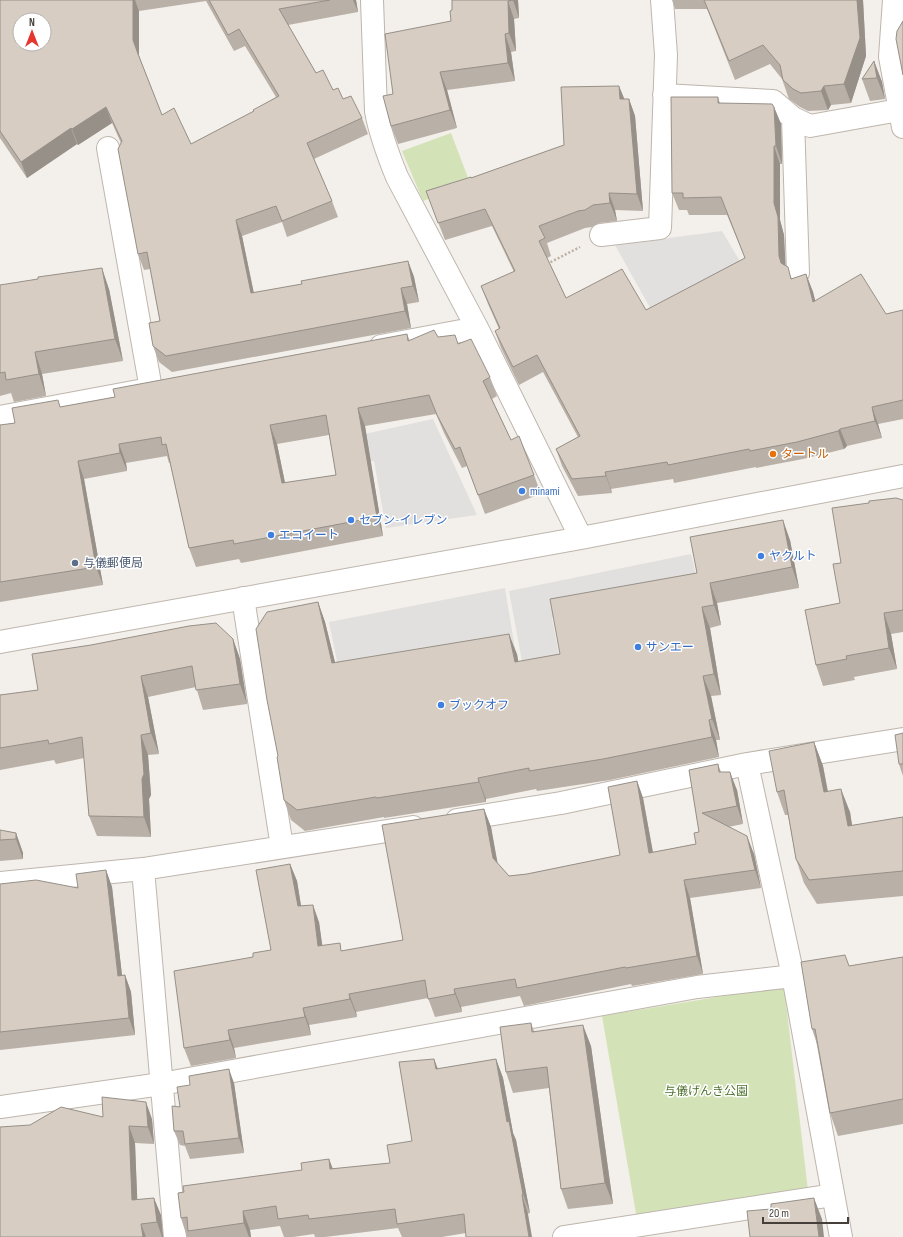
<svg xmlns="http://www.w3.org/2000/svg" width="903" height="1237" viewBox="0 0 903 1237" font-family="'Sofia Sans Condensed','Noto Sans JP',sans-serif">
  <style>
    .green { fill: #d4e3b7 }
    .parking { fill: #e2e0de }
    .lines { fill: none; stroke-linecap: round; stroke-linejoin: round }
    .minor-casing { stroke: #beb6ad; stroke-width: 24 }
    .path { stroke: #beb0a0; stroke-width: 2.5; stroke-dasharray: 2 2; stroke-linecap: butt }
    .minor { stroke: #fff; stroke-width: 22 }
    .wall { fill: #b9b0a8; fill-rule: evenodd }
    .shaded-wall { fill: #969088 }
    .building { fill: #d7cdc3; stroke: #969088; fill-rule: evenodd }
    .food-dot { fill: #e8710a; stroke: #fff; stroke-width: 1.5 }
    .shop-dot { fill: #3f7fe0; stroke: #fff; stroke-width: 1.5 }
    .service-dot { fill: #5c6f8a; stroke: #fff; stroke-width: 1.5 }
    .labels { text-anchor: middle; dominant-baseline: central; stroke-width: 3; stroke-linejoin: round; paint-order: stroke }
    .food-label { font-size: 12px; fill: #c56008; stroke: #fff; text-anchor: start }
    .shop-label { font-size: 12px; fill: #366cbe; stroke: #fff; text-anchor: start }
    .service-label { font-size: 12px; fill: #4e5e75; stroke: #fff; text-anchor: start }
    .park-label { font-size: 12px; fill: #517331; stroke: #fff }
  </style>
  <rect width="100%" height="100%" fill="#f3efea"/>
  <path class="green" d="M451,133L470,183L423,201L402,151Z
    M784,986L809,1199L638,1225L602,1016Z"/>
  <path class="parking" d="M722,231L747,273L654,315L615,245Z
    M433,419L477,515L386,528L374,461L358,464L351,437Z
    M691,554L700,591L552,618L562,671L528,694L509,591Z
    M505,588L515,649L341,681L329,622Z"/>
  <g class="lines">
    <g class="minor-casing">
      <path id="minor" d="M372,0L376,111C380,134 388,155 397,177L477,328L581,538
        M894,0L890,57L903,127
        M664,95L773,101L793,118L810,126L899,110
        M793,118L798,273
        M108,148L151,389
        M601,235L660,228L666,55L662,0
        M381,346L477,328
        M0,417L144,390
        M243,598L282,847
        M0,642L581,538L903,476
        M747,764L793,976L841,1237
        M457,820L561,803L747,764L903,739
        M143,869L175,1237
        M0,883L143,869L413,827
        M0,1107L161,1084L697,987L793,976
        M564,1237L833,1195"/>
    </g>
    <path class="path" d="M547,264L580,247"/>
    <use href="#minor" class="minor"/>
  </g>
  <path class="wall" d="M0,0H356L358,12L288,25L316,73L362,118L368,134L314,159L332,201L338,217L287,237L282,222L242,236L254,293L302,284L408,261L414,277L419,302L407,304L411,328L172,372L159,362L153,346L160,321L150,269L144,270L138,254L121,143L112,123L78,145L77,144L27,178L0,138ZM206,1L234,51L245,46L276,97L254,111L191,144L162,115L142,64L139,56V11Z
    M452,0H518L519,18L514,19L516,51L511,52L515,81L447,90L457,128L398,144L391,126L393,94L451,21L452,10Z
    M672,0H863L866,56L851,103L831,105L828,110L808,111L800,107L789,99L782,79L770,64L735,80L707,9H675Z
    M874,61L882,82L885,99L870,101L862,79Z
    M619,86L624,99H629L635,116L643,211L615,210L617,221L599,223L592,227L585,228L547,243L551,256L547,258L566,298L646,310L745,258L727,215H689L687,210H679L672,193L718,97L720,103L774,107L781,124L782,164H780V220L784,235L785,265L792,279L806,274L813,292L815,301L886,314L903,310V419L878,424L882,438L847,446L844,449L803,459L756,468V467L674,483L673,479L611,489L612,493L578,496L562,466L556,449L578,437L543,372L519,385L501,348L495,331L499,329L488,304L481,286L514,272L492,226L445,240L426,191L471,178L564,145Z
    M0,285L109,289L123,361L42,374L46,396L14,402L11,393L0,396Z
    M407,334L410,341L438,337L458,344L490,377L497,396L492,399L511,440L534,475L541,494L485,514L467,466L462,468L444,433L436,414L365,426L383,536L241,563L239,559L196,567L189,548L170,463H169L167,456L126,463L127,471L84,479L103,585L0,602V425L15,423L61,407L115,397ZM329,435L336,475L285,483L277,444Z
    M903,500V632L891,634L897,669L854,677L855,680L823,686L816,665L840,603L841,563Z
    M790,540L799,588L717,603L721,625L710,628L721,695L711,696L720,740H716L719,757L610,780L537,791L536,789L486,799V802L384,818V817L305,831L291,820L284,800L278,756L318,602L325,622L335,662L517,654L518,662L560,654L697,573Z
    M233,639L240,659L247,704L203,710L196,687L148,697L159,754L148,755L151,795L149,799L151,837L97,836L89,816L84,758L56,764L54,760L0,770V695L38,690Z
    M903,733V776L899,764Z
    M814,742L823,766L828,791L850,812L852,826L903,817V896L817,904L804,883L796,859L788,815H785L777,792Z
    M718,764L721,772L737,790L743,824L728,827L754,854L761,888L690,898L703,974L632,986L631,984L524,1006L520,996L461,1007L462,1012L435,1017L428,998L356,1012L357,1017L309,1025L311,1035L234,1048L236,1058L191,1066L184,1048L253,957L271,950L290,864L297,881L301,906L319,922L322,946L343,951L403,940L484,809L491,827L497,863L509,876L527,874L620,855L637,781L643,798L653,852L696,844L699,832L689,770Z
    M0,830L16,833L23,853V859L0,861Z
    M106,870L112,887L122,976L125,975L131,992L135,1035L0,1050V884L78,888Z
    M903,957V1124L838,1136L830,1113L818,1047L812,1029L849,966Z
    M531,1023L534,1031L591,1046L613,1204L568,1209L561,1189L549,1088L513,1093L506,1072Z
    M434,1059L438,1069L496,1059L503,1078L513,1133L516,1140L530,1213L466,1233L442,1237H402L398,1228L325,1237H315L314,1234L293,1237H284L280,1226L250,1230L251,1237H187L181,1218L329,1159L333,1169L390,1163L412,1141Z
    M234,1083L244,1153L190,1159L185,1146L180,1145L174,1131L180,1107Z
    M103,1117L152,1119L154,1144L135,1143L137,1200L161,1215L163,1237H0L30,1125Z"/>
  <path class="shaded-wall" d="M133,0H135L139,11V56L144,70L133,40Z
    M353,0H356L358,12Z
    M513,0H518L519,18Z
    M857,0H863L866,56L851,103L844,84Z
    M508,1L514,19L516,51L509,33Z
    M505,34L511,52L515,81L508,63Z
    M874,61L882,82L885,99L877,78Z
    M440,72L447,90L457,128L450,110Z
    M619,86L626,103L620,99Z
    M824,86L831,105L828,110L821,91Z
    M629,99L635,116L643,211L637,194Z
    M106,107L112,123L78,145L72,129Z
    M774,107L781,124L782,164L776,146Z
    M71,128L77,144L27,178L21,162Z
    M774,146L780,164V220L784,235L786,274L779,256L774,203Z
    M609,193L615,210L617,221L610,203Z
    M236,220L242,236L257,309L251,293Z
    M408,261L414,277L419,302L413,286Z
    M102,268L109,289L123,361L115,339Z
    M806,274L813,292L820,319L813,302Z
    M401,288L407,304L411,328L405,311Z
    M35,352L42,374L46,396L39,374Z
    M872,407L878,424L882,438L875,421Z
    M358,408L365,426L383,536L377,517Z
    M270,425L277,444L289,502L282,483Z
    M840,429L847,446L844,449L838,431Z
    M119,444L126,463L127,471L120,453Z
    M78,461L84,479L103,585L96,567Z
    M605,472L611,489L612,493L606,476Z
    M783,520L790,540L799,588L792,567Z
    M710,583L717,603L721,625L714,605Z
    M318,602L325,622L340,683L332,663Z
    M702,607L710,628L721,695L714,674Z
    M884,613L891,634L897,669L889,648Z
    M509,634L517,654L522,683L515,662Z
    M233,639L240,659L247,704L240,684Z
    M141,676L148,697L159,754L151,733Z
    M703,676L711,696L720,740L712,719Z
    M709,720L716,740L719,757L712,737Z
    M141,735L148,755L151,795L149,799L151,837L144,817L142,779Z
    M814,742L823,766L832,816L824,792Z
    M730,772L737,790L743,824L737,806Z
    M478,778L486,799V802L479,782Z
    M637,781L643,798L656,870L649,853Z
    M841,789L850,812L856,850L848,826Z
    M484,809L491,827L500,876L493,858Z
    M16,833L23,853V859L16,839Z
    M747,836L754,854L761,888L755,870Z
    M290,864L297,881L304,924L298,906Z
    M106,870L112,887L124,993L118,976Z
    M684,880L690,898L703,974L697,956Z
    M313,905L319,922L325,964L318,946Z
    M125,975L131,992L135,1035L129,1018Z
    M454,989L461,1007L462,1012L455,994Z
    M349,994L356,1012L357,1017L350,999Z
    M303,1008L309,1025L311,1035L305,1017Z
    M583,1025L591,1046L613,1204L605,1183Z
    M228,1030L234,1048L236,1058L230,1040Z
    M434,1059L441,1078L436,1069Z
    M496,1059L503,1078L513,1133L516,1140L530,1213L523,1194L507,1122Z
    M229,1069L234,1083L244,1153L239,1138Z
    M146,1102L152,1119L154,1144L148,1127Z
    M129,1126L135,1143L138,1217L132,1200Z
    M329,1159L336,1178L330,1169Z
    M522,1195L528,1214L532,1237H529Z
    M154,1198L161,1215L163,1237H162L157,1222Z
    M814,1198L822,1219L824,1237H819Z
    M243,1211L250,1230L251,1237H249L244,1223Z
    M141,1224L146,1237H143Z"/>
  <path class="building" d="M0,0H133V40L138,54L162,115L174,108L191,144L254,111L253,110L279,96L239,29L228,35L209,0H330L279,9L316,73L323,70L333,90L338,88L343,99L351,96L362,118L307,143L332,201L282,221L276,206L236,220L251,293L302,284L301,281L408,261L413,286L401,288L405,311L166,356L153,346L149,323L160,321L147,252L138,254L118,149L122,141L106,107L72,129L71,128L21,162L0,131ZM20,20H44V44H20Z
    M452,0H513L508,1L509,33L505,34L508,63L440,72L450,110L391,126L383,96L393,94L385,34L451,21L450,11L452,10Z
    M704,0H857L860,38L844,84L824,86L821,91L801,93L793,89L783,80L780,65L763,45L729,61Z
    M903,21V75L896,39L897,31Z
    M874,61L877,78L862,79Z
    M619,86L620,99H629L637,194L609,193L610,203L593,205L585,210L578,211L539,226L545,238L539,241L566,298L622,269L646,310L745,258L721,197L683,198V193H672L671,97H718V103L772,104L774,107L776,146H774V203L778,217L779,256L781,263L788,267L791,279L806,274L813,302L861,274L886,314L903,310V400L872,407L875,421L840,429L838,431L797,442L750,451L749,449L668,465L667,462L605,472L606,476L572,479L556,449L580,436L537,355L513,367L495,331L500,328L481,286L515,271L485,209L438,223L426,191L471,177V178L564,145L561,87Z
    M102,268L115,339L35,352L39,374L6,380L5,372L0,373V285L38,279V277Z
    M434,330L438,337L455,335L458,344L471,339L490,377L483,381L511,440L519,436L534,475L478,495L460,447L455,449L437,415L429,395L358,408L377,517L234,544L233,540L189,548L166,444L162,445L161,437L119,444L120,453L78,461L96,567L0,582V425L15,423L12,408L58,400L60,407L115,397L113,389L407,334L408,341ZM326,415L336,475L282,483L270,425Z
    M896,498L903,500V610L884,613L889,648L846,656L847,659L816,665L805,610L840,603L833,564L841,563L832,508L869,503V501Z
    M783,520L792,567L710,583L714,605L702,607L714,674L703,676L712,719L709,720L712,737L603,759L529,771V768L478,778L479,782L377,798L376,797L297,810L284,800L277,757L278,756L267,700L256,629L267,612L318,602L332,663L509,634L515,662L560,654L550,599L697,573L690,537Z
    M216,623L233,639L240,684L196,690L192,666L141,676L151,733L141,735L144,774L142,779L144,817L89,816L82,737L49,744L48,740L0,748V695L38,690L32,654L91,645L189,626Z
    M903,733V764H899L895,735Z
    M814,742L824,792L841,789L848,826L903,817V871L809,880L796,859L784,790L777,792L769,751Z
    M718,764L719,772H730L737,806L702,813L747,836L755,870L684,880L697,956L626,968L625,967L517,988L515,979L454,989L455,994L428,999L425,980L349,994L350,999L303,1008L305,1017L228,1030L230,1040L184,1048L174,971L253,957V953L271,950L256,870L290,864L298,906L313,905L318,946L340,943L341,951L403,940L382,825L484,809L493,858L509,876L527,874L620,855L608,787L637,781L649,853L696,844L694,833L699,832L689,770Z
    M0,830L16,833V839L0,840Z
    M106,870L118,976L125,975L129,1018L0,1032V884L36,880L78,888L76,874Z
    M845,955L849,966L903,957V1099L830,1113L815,1029H812L801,962Z
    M531,1023L532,1032L583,1025L605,1183L561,1189L547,1067L506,1072L500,1027Z
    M434,1059L436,1069L496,1059L507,1122L509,1121L523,1194L522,1195L529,1237H466L464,1214L397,1224L395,1209L309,1219L308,1215L278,1219L276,1206L243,1211L244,1223L188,1231L187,1217L181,1218L178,1193L184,1192L183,1186L302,1170L301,1163L329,1159L330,1169L390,1163L387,1145L412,1141L399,1062Z
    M229,1069L239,1138L185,1144L183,1131H174L172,1106L180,1107L177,1087L190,1085L189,1076Z
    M102,1097L146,1102L148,1127L129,1126L132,1200L154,1198L157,1222L141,1224L143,1237H0V1127L30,1125L61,1107L103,1117Z
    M814,1198L819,1237H750L747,1211L771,1209V1204Z"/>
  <circle class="food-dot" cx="773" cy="454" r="4"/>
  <g class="shop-dot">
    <circle cx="522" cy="491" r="4"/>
    <circle cx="351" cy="520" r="4"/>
    <circle cx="271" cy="535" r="4"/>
    <circle cx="761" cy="556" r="4"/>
    <circle cx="638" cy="647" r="4"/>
    <circle cx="441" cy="705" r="4"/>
  </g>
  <circle class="service-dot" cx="75" cy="563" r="4"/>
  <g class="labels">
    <g class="food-label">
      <text x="781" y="454">タートル</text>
    </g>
    <g class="shop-label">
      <text x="530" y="491">minami</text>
      <text x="359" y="520">セブン-イレブン</text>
      <text x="279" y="535">エコイート</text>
      <text x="769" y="556">ヤクルト</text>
      <text x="646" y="647">サンエー</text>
      <text x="449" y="705">ブックオフ</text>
    </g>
    <g class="service-label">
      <text x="83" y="563">与儀郵便局</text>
    </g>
    <g class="park-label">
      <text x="706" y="1091">与儀げんき公園</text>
    </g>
  </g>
  <g transform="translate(32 32)"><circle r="19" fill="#ffffff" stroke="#b5b2b0"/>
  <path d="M0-3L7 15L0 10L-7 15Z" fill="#e5362f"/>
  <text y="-6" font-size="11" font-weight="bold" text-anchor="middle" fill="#463f39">N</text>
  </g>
  <path d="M763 1217v6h85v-6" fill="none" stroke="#463f39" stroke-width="2"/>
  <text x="769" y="1217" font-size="12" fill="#463f39" stroke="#ffffff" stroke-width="3" paint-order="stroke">20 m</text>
</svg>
